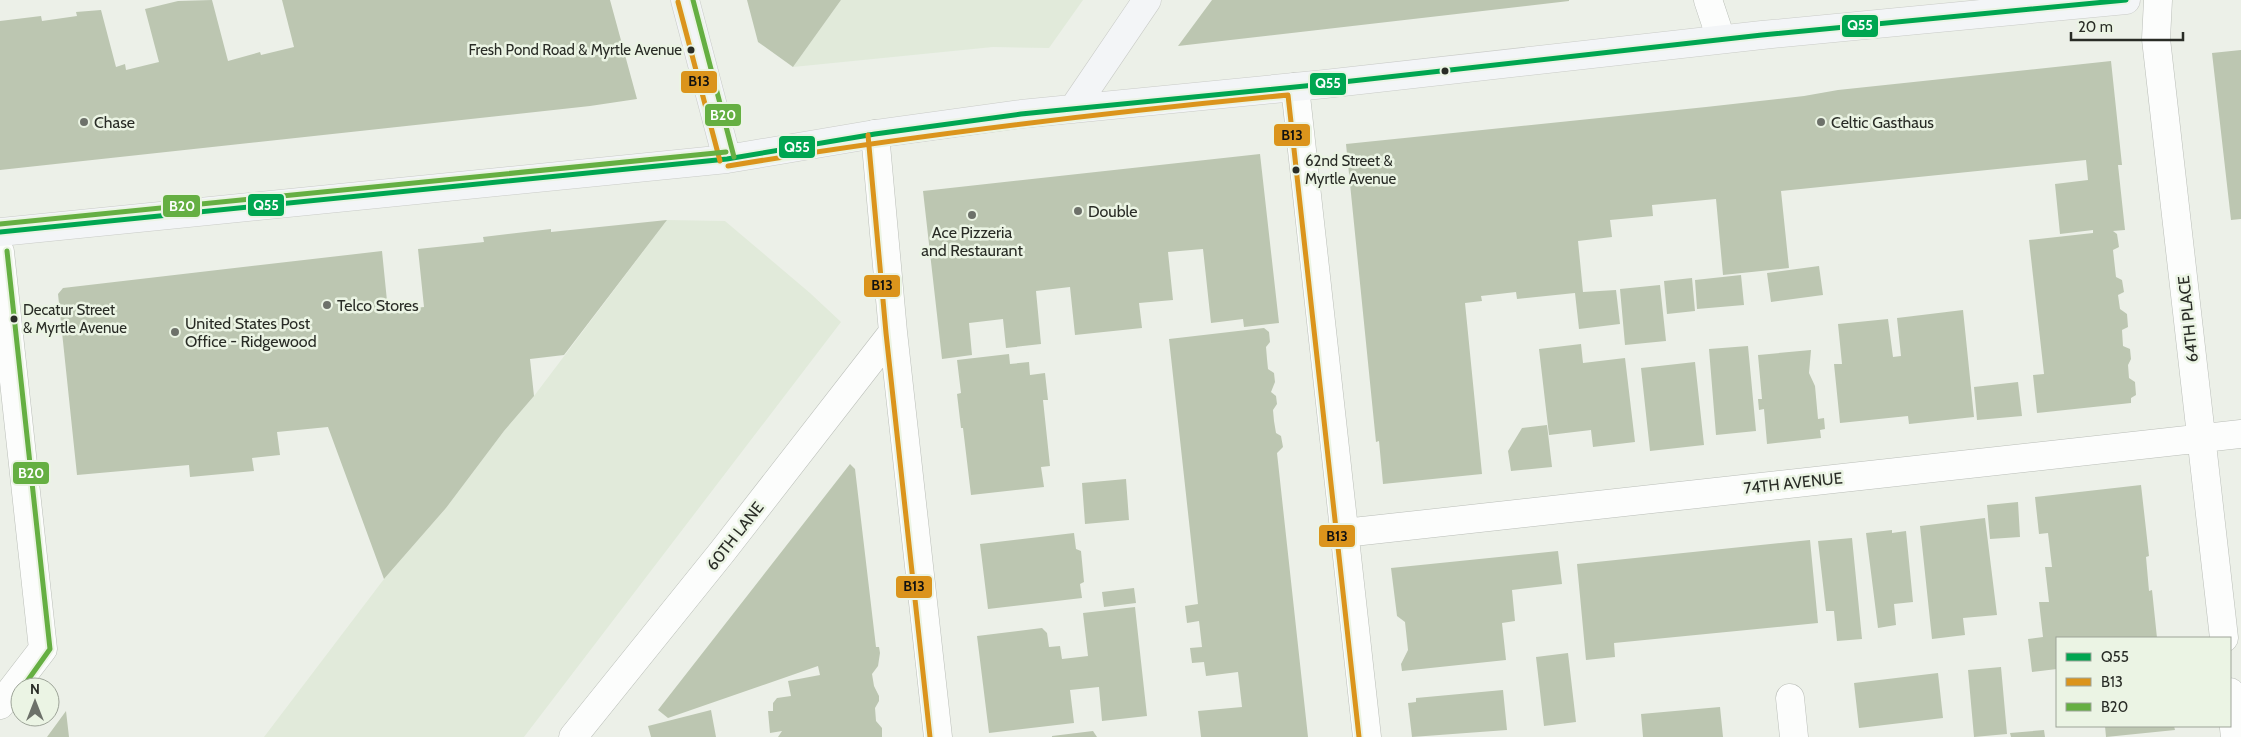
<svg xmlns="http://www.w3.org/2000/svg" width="2241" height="737" viewBox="0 0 2241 737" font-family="Cabin,sans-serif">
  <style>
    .built { fill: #e1eada }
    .building { fill: #bcc6b1 }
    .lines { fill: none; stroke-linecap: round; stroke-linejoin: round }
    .minor-casing { stroke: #babeb8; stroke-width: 29 }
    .major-casing { stroke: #c9cbc7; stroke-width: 29 }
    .minor { stroke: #fcfdfc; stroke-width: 28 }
    .major { stroke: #f3f5f7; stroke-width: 28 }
    .bus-1-casing { stroke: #ebf4e4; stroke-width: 9 }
    .bus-2-casing { stroke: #ebf4e4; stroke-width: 9 }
    .bus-3-casing { stroke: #ebf4e4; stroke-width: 9 }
    .bus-1 { stroke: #00a651; stroke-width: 5 }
    .bus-2 { stroke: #db941c; stroke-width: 5 }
    .bus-3 { stroke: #65af42; stroke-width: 5 }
    .bus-dot { fill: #292c26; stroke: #ebf4e4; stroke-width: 2 }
    .poi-dot { fill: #6d716a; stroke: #ebf4e4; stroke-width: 2 }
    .labels { text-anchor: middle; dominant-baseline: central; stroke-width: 5; stroke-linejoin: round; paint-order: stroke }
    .bus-label { font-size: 15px; fill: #292c26; stroke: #ebf4e4; text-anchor: start }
    .poi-label { font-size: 16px; fill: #292c26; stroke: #ebf4e4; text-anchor: start }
    .street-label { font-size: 16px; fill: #292c26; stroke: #ebf4e4 }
    .line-badge { stroke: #ebf4e4; stroke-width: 2 }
    .badge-label { font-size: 14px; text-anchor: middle; font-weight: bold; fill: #fff }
    .pale-badge-label { font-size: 14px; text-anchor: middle; font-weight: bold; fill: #111 }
  </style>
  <rect width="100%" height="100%" fill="#ecf0e8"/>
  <path class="built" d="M841,0H1083L1049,48L993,47L793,67Z
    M667,220L725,221L810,293L841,322L524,737H264L384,579L446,508L504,431L534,396Z"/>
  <path class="building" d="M212,0L228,61L260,52L261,55L294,47L282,0H610L637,99L590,106L0,170V21L41,16L42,21L77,16L76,12L101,10L116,67L125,64L126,70L159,62L145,9L178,1Z
    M747,0H841L793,67L758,42Z
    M1212,0H1569V1L1178,46Z
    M2241,50V219L2231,220L2212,53Z
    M2111,61L2122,165H2118L2125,230L2113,231L2117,234L2119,247L2113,250L2116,277L2122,280L2124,292L2118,295L2120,309L2127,314L2128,327L2122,330L2123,346L2130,349L2131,359L2128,365L2129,378L2135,382L2136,395L2131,398V403L2037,413L2033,375L2044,374L2029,240L2093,233V230L2060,234L2055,184L2088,180L2086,160L1781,191L1789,268L1723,275L1716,199L1652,205L1653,216L1610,220L1612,237L1578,241L1583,292L1616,290L1620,324L1579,329L1575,293L1517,299L1516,292L1481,296L1482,301L1465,303L1482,474L1383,484L1379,441L1376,442L1346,144L1706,107L1804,96L1838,90Z
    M1260,154L1279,323L1244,327L1243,319L1211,323L1203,249L1168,252L1173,300L1139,303L1142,328L1075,335L1070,287L1036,291L1041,344L1006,348L1003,319L969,323L972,355L942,359L923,191Z
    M667,220L564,355L530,359L534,396L504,431L446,508L384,579L328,427L277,432L280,455L252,458L254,471L190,477L189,465L77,475L58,294L63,288L382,251L388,311L424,307L418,249L484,242L483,237L551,229V232Z
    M1819,266L1823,295L1771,302L1767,273Z
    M1741,275L1744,305L1697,309L1695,280Z
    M1692,278L1695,311L1667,314L1664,281Z
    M1660,285L1666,341L1625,345L1620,289Z
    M1963,310L1974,417L1909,424L1908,416L1840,423L1834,364H1842L1838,324L1888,319L1893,357L1901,356L1897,318Z
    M1264,328L1269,332L1270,342L1266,347L1267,359L1268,369L1274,373L1275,382L1271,392L1276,396L1277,404L1273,410L1274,421L1276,433L1281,436L1283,447L1277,453L1308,737H1201L1198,711L1242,707L1238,672L1206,676L1204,662L1192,663L1190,648L1202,647L1199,621L1187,623L1185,606L1198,604L1169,339Z
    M1581,344L1583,363L1625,358L1635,442L1593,447L1591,430L1549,435L1539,349Z
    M1748,346L1756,431L1716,435L1709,349Z
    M1811,350L1809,373L1815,386L1818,419L1824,418L1825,429L1820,430L1821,438L1767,444L1764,409L1759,410L1758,399H1762L1758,355Z
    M1009,354L1010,364L1029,362L1030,375L1045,373L1048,400H1043L1050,466L1041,467L1044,487L971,495L963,428H961L957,394L961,393L957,360Z
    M1695,362L1704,445L1650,451L1641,368Z
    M2018,382L2022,416L1977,420L1974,387Z
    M1547,425L1552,467L1511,471L1508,451L1522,428Z
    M850,464L855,469L876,647H879L880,653L878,666L872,674L874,686L879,696V701L875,708L876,721L882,728V737H778L782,731L770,733L768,711H773V703L777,698L791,696L788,681L820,675L818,666L668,718L658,710Z
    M1126,479L1129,520L1085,524L1082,483Z
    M2141,485L2149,556L2146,557L2149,591L2152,590L2157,638H2057V669L2032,672L2028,639L2043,637L2039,602H2049L2045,567H2052L2048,533L2039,534L2035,497Z
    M2018,502L2020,537L1990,539L1987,505Z
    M1985,518L1997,615L1963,618L1965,635L1932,639L1920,526Z
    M1892,530V533L1906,531L1913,602L1894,604L1896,625L1878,628L1866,533Z
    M1074,533L1076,549L1081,551L1084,582L1080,584L1082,598L988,609L980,544Z
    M1852,538L1862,639L1837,641L1834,611H1826L1818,541Z
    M1810,540L1818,623L1614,643L1615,657L1586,660L1577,564Z
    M1558,551L1562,584L1512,590L1515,621L1502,623L1506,660L1402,671L1401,664L1408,650L1405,622L1397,616L1391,568Z
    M1134,588L1136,603L1104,607L1102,592Z
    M1135,607L1147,716L1102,721L1099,687L1070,690L1074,723L989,733L977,636L1042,628L1047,633L1049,647L1060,646L1062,659L1088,656L1083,613Z
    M1568,653L1576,722L1544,726L1536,657Z
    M2001,667L2007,734L1974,737L1968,670Z
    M1938,673L1943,718L1859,728L1854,683Z
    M1503,690L1507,730L1412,737L1408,703L1416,702V698Z
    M1720,707L1723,737H1643L1641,714Z
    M711,710L716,737H651L648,726Z
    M66,711L69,737H47Z
    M2105,726H2174L2175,730L2106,737Z
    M2044,730L2045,737H2011L2010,733Z
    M1093,731L1097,737H1052V736Z"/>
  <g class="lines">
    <g class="minor-casing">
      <path id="minor" d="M1708,0L1721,39
        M2158,0L2156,39L2224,638
        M1295,87L1367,737
        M875,134L893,332L938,737
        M0,252L43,649L0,705
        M1344,533L2241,434
        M2230,692L2235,737
        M1790,698L1794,737
        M573,737L722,552L893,332"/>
    </g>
    <g class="major-casing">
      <path id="major" d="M685,0L727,159
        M1073,109L1147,0
        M0,232L727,159L875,134L1021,114L1325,84L1762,35L2126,0"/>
    </g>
    <use href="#minor" class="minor"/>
    <use href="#major" class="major"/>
    <g class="bus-1-casing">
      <path id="bus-1" d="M0,232L727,159L875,134L1021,114L1325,84L1762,35L2126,0"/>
    </g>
    <g class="bus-2-casing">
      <path id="bus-2" d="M678,2L720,161
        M868,135L886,333L930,737
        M728,166C914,135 1101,113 1288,95L1359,737"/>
    </g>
    <g class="bus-3-casing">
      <path id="bus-3" d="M693,0L734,157
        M0,224L726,152
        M7,251L50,649L23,687"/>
    </g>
    <use href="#bus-1" class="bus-1"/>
    <use href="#bus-2" class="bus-2"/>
    <use href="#bus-3" class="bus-3"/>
  </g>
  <g class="bus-dot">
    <circle cx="691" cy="50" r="4.5"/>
    <circle cx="1445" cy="71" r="4.5"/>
    <circle cx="1296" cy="170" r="4.5"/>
    <circle cx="14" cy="319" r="4.5"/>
  </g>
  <g class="poi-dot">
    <circle cx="84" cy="122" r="5"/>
    <circle cx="1821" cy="122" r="5"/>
    <circle cx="1078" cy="211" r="5"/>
    <circle cx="972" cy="215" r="5"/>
    <circle cx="327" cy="305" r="5"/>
    <circle cx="175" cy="332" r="5"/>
  </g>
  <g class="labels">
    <g class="bus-label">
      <text x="682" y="50" text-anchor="end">Fresh Pond Road &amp; Myrtle Avenue</text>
      <text x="1305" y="161">62nd Street &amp;<tspan x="1305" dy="18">Myrtle Avenue</tspan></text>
      <text x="23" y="310">Decatur Street<tspan x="23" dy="18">&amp; Myrtle Avenue</tspan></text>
    </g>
    <g class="poi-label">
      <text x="94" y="122">Chase</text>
      <text x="1831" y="122">Celtic Gasthaus</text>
      <text x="1088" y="211">Double</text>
      <text x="972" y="232" text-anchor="middle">Ace Pizzeria<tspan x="972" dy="18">and Restaurant</tspan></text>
      <text x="337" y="305">Telco Stores</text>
      <text x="185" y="323">United States Post<tspan x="185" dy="18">Office - Ridgewood</tspan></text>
    </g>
    <g class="street-label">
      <text transform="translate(2188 319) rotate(-96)">64TH PLACE</text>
      <text transform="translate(1793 483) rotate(-6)">74TH AVENUE</text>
      <text transform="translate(735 536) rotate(-52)">60TH LANE</text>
    </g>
  </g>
  <g class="line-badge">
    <rect x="1841" y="14" width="38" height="24" rx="5" fill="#00a651"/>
    <rect x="680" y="70" width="38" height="24" rx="5" fill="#db941c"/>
    <rect x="1309" y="72" width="38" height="24" rx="5" fill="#00a651"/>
    <rect x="704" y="103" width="38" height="24" rx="5" fill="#65af42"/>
    <rect x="1273" y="123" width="38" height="24" rx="5" fill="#db941c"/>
    <rect x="778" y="135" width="38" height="24" rx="5" fill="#00a651"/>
    <rect x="247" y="193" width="38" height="24" rx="5" fill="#00a651"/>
    <rect x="162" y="194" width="39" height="24" rx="5" fill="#65af42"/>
    <rect x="863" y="274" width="38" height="24" rx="5" fill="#db941c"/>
    <rect x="12" y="461" width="38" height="24" rx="5" fill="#65af42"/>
    <rect x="1318" y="524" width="38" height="24" rx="5" fill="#db941c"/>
    <rect x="895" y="575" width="38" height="24" rx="5" fill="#db941c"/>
  </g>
  <g class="badge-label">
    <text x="1860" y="30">Q55</text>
    <text x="1328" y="88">Q55</text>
    <text x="723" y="120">B20</text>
    <text x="797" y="152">Q55</text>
    <text x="266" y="210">Q55</text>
    <text x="182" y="211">B20</text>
    <text x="31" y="478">B20</text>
  </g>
  <g class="pale-badge-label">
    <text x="699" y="86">B13</text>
    <text x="1292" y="140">B13</text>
    <text x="882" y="290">B13</text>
    <text x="1337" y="541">B13</text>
    <text x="914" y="591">B13</text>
  </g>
  <rect x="2056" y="637" width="175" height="90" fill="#ebf4e4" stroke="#9da498"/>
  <rect x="2066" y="653" width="25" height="8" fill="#00a651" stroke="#9da498"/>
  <text x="2101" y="662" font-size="15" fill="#292c26">Q55</text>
  <rect x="2066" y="678" width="25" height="8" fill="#db941c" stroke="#9da498"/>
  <text x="2101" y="687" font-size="15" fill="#292c26">B13</text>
  <rect x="2066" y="703" width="25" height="8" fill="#65af42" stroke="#9da498"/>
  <text x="2101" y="712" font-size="15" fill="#292c26">B20</text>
  <g transform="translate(35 702)"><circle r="24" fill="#ebf4e4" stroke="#9da498"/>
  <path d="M0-4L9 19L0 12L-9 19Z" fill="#6d716a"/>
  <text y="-8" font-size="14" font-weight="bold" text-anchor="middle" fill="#292c26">N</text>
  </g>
  <path d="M2071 32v8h112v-8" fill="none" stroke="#292c26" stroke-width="2.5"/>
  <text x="2078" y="32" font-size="15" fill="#292c26" stroke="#ebf4e4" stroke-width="4" paint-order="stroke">20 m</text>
</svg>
